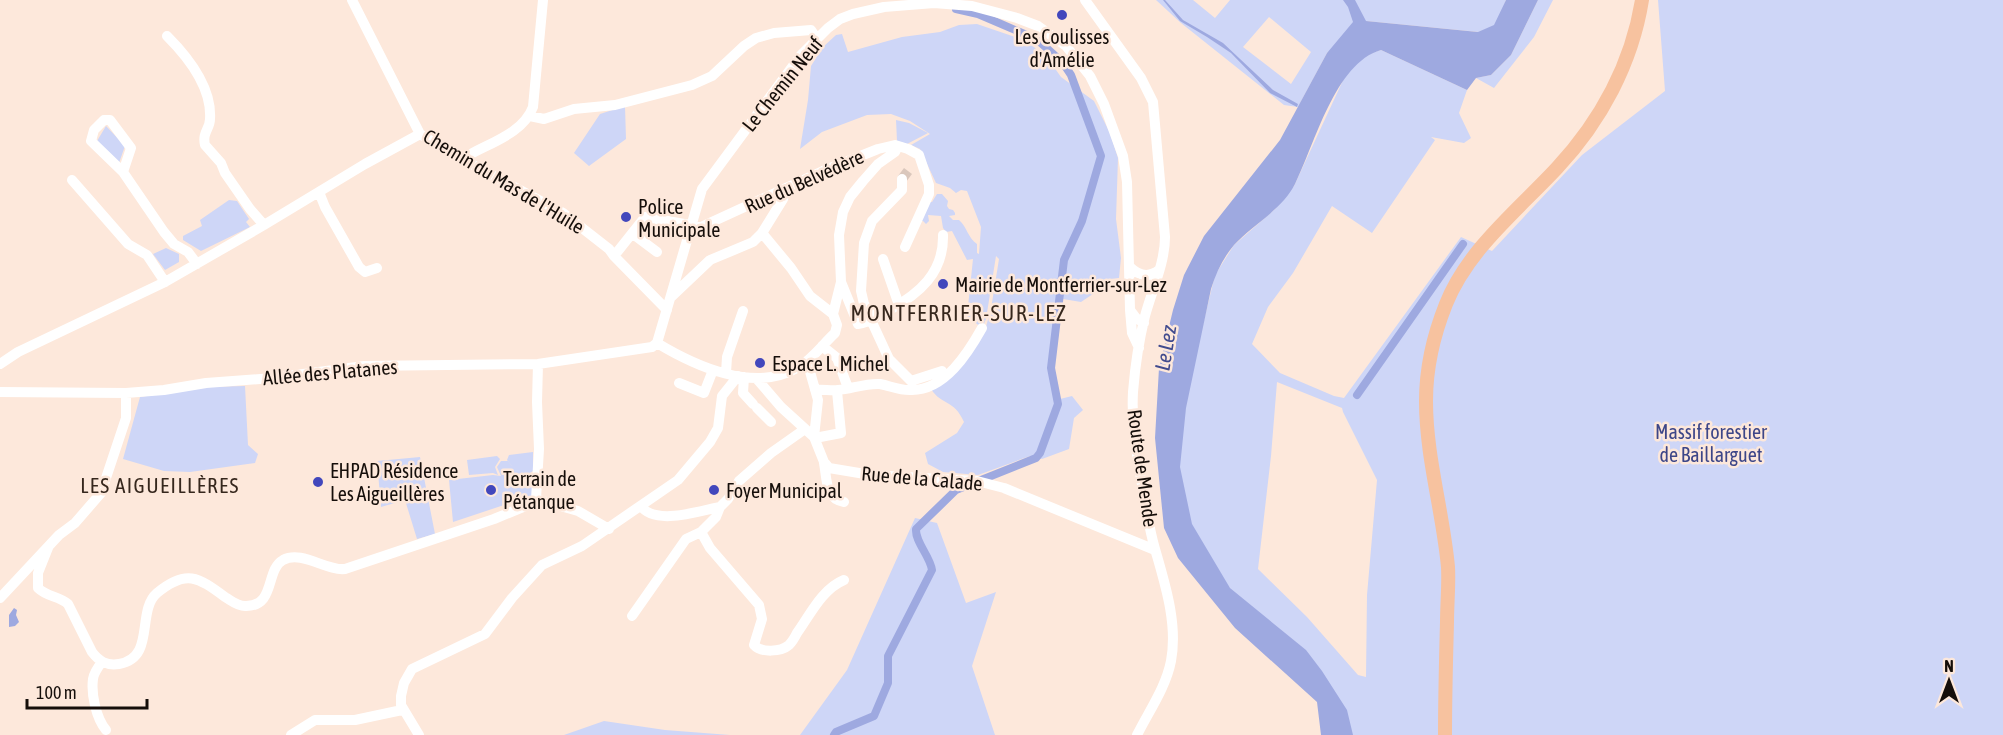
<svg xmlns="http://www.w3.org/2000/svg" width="2003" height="735" viewBox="0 0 2003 735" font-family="'Asap Condensed',sans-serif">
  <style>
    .green { fill: #ced6f7; fill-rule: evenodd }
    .water { fill: #9ea9e0 }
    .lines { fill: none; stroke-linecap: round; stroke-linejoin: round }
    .canal { stroke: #9ea9e0; stroke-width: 8 }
    .minor-tunnel { stroke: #dac7bc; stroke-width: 10; stroke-dasharray: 10 5; stroke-linecap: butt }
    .minor { stroke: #fff; stroke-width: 10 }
    .major { stroke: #f7c29f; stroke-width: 14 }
    .poi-dot { fill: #4247bc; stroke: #fde8db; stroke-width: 2 }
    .labels { text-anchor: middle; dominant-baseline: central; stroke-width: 5; stroke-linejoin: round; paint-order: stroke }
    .poi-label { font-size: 20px; fill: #150e0a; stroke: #fde8db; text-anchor: start }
    .street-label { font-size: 20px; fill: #150e0a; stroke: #fde8db }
    .park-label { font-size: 20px; fill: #3d4688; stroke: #fde8db }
    .water-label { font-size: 21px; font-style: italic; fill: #414b8e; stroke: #fde8db }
    .neighbourhood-label { font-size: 21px; letter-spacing: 1.5px; fill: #36271d; stroke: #fde8db }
    .quarter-label { font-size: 22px; letter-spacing: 1.5px; fill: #36271d; stroke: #fde8db }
  </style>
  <rect width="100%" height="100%" fill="#fde8db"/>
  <path class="green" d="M1156,0H1193L1215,18L1230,0H1506L1496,25L1479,32L1366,21L1327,53L1298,107L1284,105L1181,23ZM1269,17L1311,52L1291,84L1243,47Z
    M1538,0H1553L1534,37L1494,88L1476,78L1491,75L1511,55Z
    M1658,0H2003V735H1351L1262,625L1192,545L1175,464L1196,353L1215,275L1234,245L1275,209L1294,186L1345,76C1356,64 1365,54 1381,50L1467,90L1459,113L1471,138L1464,143L1431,137L1435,140L1372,233L1332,206L1293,273L1268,307L1252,344L1280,373L1334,396L1344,398L1461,237L1492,251L1582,155L1665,91ZM1277,382L1342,408L1343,412L1377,480L1367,595L1366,677L1358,675L1307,617L1258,569L1271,456Z
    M977,24L1027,41L1049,60L1061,77L1094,101L1110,133L1118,158L1116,219L1121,258L1119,278L1101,280L1093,294L1081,302L1063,299L1054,370L1060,399L1072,396L1083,410L1074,418L1069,449L1042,459L1030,456L978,475L943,472L928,464L925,453L957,433L964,422C954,399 942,406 931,389L985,330L991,309L999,259L996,256L986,319L982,328L967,316L973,259L967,260L952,231L946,232L943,228L941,216L928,215L929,221L926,224L923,221H918L929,202H932L937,194H942L948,201L947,206L949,209L953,210L955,213V215L949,216L953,220H959C967,227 968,238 977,244V253L979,254L981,227L967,191L961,190L956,193L950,188L936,183L920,149L911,145L930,134L910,121L891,114L867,115L822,132L800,149L808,100L811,66L823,47L836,35L842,34L848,52L902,37L940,32L959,25Z
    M625,106L626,139L589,166L574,153L600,114Z
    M896,120L909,123L928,133L907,144L897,141Z
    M106,126L125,146L119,163L97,141Z
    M229,200L237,201L249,219L246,222L250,227L201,251L183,240V236L202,226L200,220Z
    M166,248L179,254V262L165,270L153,254Z
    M245,386L248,445L258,454L255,463L190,472L164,471L123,459L140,397L207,387Z
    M533,452V471L524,478L521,476L524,479L534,473L533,499L524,503L522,499L453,522L449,480L493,475L501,476L497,467L501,461H508L514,469L507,460L509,455Z
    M497,456L500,459L495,467L498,475L493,473L469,475L467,460Z
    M420,457L435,534L417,539L405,500L381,507L377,461Z
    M915,518L937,523L966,603L996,592L972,666L995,735H800L847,670Z
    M604,721L665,730L730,735H564Z"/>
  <path class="water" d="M1163,0H1165L1183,20L1223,43L1273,90L1298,104L1297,107L1270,93L1231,53L1207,37L1180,21Z
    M1343,0H1355L1366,21L1478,32L1494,25L1506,0H1538L1511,55L1491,75L1476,78L1467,90L1381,50C1335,63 1315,144 1295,184C1282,210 1253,224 1234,245C1223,258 1216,273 1211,289L1186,408L1180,467L1192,524L1230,588L1306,650L1322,671L1347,710L1353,735H1321L1317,702L1235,628L1178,558L1164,528L1155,438L1159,368L1173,310L1184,275L1204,236L1280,140L1327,53L1353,22L1348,7Z
    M14,608L17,610L16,615L19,622L15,626L9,627V615Z"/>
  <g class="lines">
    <path class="canal" d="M1357,395L1463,244
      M834,735L836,732L874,716L888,683V656L932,570C930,556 915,542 916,529L956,490L1036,458L1040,453L1058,404L1051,368L1064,260L1082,221L1101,156L1071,75L1063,63L1041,43L1029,36L978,14L956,9"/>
    <path class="minor-tunnel" d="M902,179L911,167"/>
    <path class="minor" d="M352,0L420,134L449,152L563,213L609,249L614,256L667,310
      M1085,0L1141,78L1153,102L1165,237C1165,263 1152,290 1145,316C1139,340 1135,367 1133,392C1131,427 1138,461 1144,496C1147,514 1150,532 1155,549C1165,584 1178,624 1171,661C1166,687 1149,711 1137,735
      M167,36C188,57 212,88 210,119C210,129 202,132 205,145L221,163L225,173L250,209L264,225
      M530,116L544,119L574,109L615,105L692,85L712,76L744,46L756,38L774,33L811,30L817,39
      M466,161L469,155C492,142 523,133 533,107L543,0
      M123,172L131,148L110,120H104L94,130L91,141L123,172L164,232L174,244L188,252L197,264
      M72,180L128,244L147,255L165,282
      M319,192L325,207L359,267L365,272L377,268
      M633,234L657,252
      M905,247L929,194V185L919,155
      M614,256L645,217L701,227L823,171L878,149L895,145L908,149L919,155
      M883,259L899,305
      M1130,267C1139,276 1149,278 1159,270
      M841,282L858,324C868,323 879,316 888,311C919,294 944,273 943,235
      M671,297L710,260L753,242L762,233L783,199L786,189
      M1130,310L1132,333L1139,348
      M833,314L841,282L839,235L843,212L850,197L863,181L878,164L895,152L898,146
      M875,318L864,304L861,291L864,243L872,221L902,190V179
      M871,320L889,359L911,381L942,371L944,377
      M657,343L702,189L801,55L828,28L840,19L853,14L884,7L934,3L972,6L1017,18L1038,26L1066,46L1090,76L1104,104L1123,156L1127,182L1130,310L1136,318L1144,323
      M657,343C695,366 754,393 797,368C812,360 823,344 835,333L837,325L833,314L810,296L791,268L762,233
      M822,346L837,358L848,388
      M807,361L818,400L814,437
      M0,364L18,352L165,282L264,225L365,164L420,134
      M726,373L727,357L743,311
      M744,377L743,393L753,404
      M757,379L781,407L814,437L824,462L829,468L871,475L977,481L1004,488L1155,550
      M679,383L704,393L713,370
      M815,390C823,389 831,391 838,390C851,389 866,383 880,384C891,386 900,391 912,390C945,390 968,353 982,328
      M0,392L126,393L164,390L206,383L273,378L364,366L538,364L652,347L657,343
      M757,408L771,422
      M815,438L841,433L837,391
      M824,463C827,479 825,499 844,502
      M536,499L578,511L609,529
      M641,506C655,526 699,511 720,507
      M701,532L710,548L759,605L762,619L754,645C761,653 781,652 789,645C792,642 795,637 797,633C810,615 822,589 844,580
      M48,548L38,573V588C47,597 59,596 68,604L92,652C99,661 106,666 119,664C156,658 136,611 157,593C186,569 198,577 225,597C232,601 237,606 245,606C276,607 265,570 283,560C302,550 326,571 345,569L494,519L533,503L536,499L539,449L537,402L538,364
      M0,598L59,535L75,523L101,493L126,418V393
      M632,616L686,539L701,532L716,517L720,507L728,499L739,481L771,453L805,429
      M102,662C98,667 94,672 93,679C91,694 96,718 106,730
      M291,735L315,720H355L402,710
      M419,735L401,705V696L404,683L412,669L485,634L512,598L542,565L582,546L678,480L710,442L718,428L722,396L738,376"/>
    <path class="major" d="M1445,735C1445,697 1446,659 1447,622C1447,604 1449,585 1448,567C1443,512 1426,457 1426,401C1426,368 1434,334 1446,304C1468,249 1518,210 1557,168C1601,121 1632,63 1642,0"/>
  </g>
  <g class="poi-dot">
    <circle cx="1062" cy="15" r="6"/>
    <circle cx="626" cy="217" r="6"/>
    <circle cx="943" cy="284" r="6"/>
    <circle cx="760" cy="363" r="6"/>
    <circle cx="318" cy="482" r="6"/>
    <circle cx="491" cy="490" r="6"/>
    <circle cx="714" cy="490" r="6"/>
  </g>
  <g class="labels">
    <g class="poi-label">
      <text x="1062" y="36" text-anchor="middle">Les Coulisses<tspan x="1062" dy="23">d'Amélie</tspan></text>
      <text x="638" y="206">Police<tspan x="638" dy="23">Municipale</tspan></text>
      <text x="955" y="284">Mairie de Montferrier-sur-Lez</text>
      <text x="772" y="363">Espace L. Michel</text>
      <text x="330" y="470">EHPAD Résidence<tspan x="330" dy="23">Les Aigueillères</tspan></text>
      <text x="503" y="478">Terrain de<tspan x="503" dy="23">Pétanque</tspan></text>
      <text x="726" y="490">Foyer Municipal</text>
    </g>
    <g class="street-label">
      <text transform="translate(782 84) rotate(-51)">Le Chemin Neuf</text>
      <text transform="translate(504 181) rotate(31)">Chemin du Mas de l'Huile</text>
      <text transform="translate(804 181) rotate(-24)">Rue du Belvédère</text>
      <text transform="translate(330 372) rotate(-5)">Allée des Platanes</text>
      <text transform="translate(1143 468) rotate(82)">Route de Mende</text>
      <text transform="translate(922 478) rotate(5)">Rue de la Calade</text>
    </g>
    <g class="park-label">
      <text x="1711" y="431">Massif forestier<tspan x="1711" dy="23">de Baillarguet</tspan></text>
    </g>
    <g class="water-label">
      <text transform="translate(1165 348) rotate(-81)">Le Lez</text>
    </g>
    <g class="neighbourhood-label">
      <text x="160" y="485">LES AIGUEILLÈRES</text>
    </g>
    <g class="quarter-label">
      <text x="959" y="313">MONTFERRIER-SUR-LEZ</text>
    </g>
  </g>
  <g transform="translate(1949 681)" stroke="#fde8db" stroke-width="4.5" paint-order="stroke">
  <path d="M0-4.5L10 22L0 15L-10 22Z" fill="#150e0a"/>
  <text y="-9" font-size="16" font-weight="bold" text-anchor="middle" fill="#150e0a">N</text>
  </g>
  <path d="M27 699v9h120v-9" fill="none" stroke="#150e0a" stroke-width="3"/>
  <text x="36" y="699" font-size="18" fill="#150e0a" stroke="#fde8db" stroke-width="4.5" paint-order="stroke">100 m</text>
</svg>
